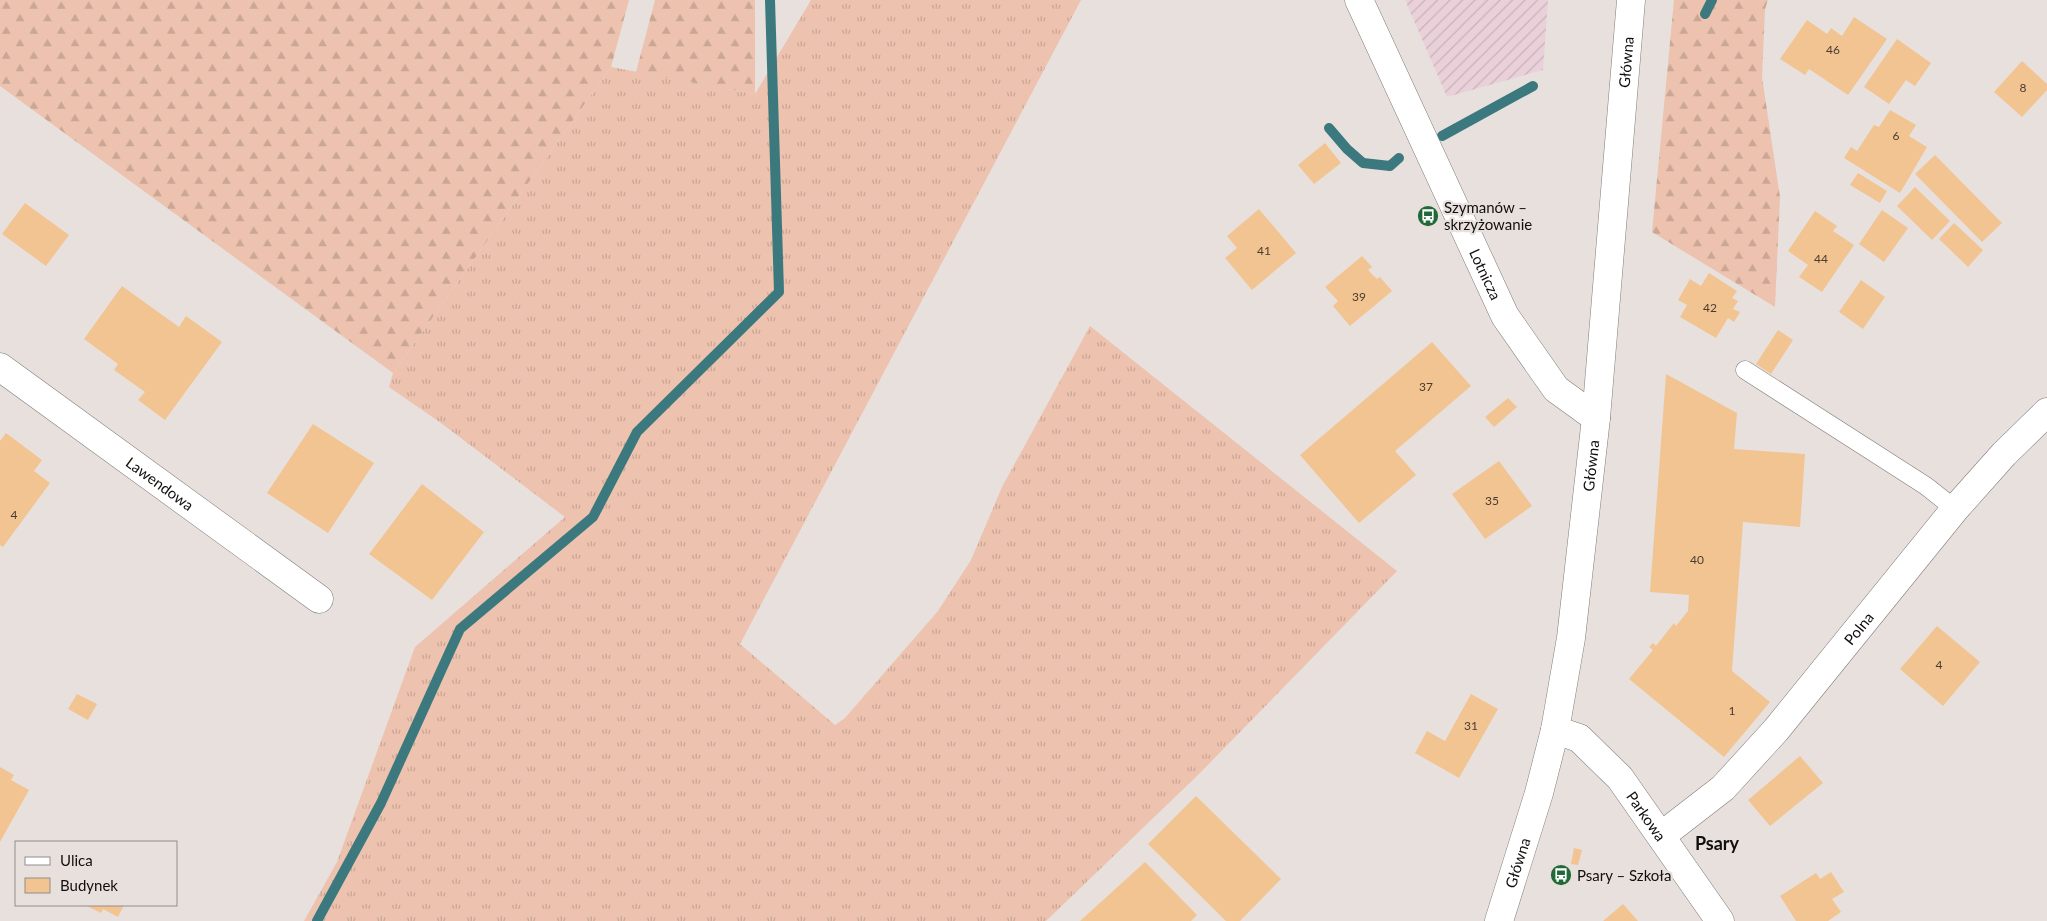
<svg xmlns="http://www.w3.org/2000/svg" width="2047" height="921" viewBox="0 0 2047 921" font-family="Lato,sans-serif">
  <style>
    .industrial { fill: url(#industrial-furrows) }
    .grass { fill: url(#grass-tufts) }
    .forest { fill: url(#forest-firs) }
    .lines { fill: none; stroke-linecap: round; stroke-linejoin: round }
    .stream { stroke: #3c797e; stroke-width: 10 }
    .building { fill: #f2c491 }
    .service-casing { stroke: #827c79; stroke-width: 19 }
    .minor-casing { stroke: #827c79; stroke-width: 29 }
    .tertiary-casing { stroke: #827c79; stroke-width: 29 }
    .secondary-casing { stroke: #827c79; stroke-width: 29 }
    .service { stroke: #fff; stroke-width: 18 }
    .minor { stroke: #fff; stroke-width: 28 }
    .tertiary { stroke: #fff; stroke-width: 28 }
    .secondary { stroke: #fff; stroke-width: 28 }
    .labels { text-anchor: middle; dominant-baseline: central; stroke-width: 4.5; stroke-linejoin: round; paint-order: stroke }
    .number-label { font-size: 12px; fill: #493c2f }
    .street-label { font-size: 15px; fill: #110f0e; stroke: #e8e0dd }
    .poi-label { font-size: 15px; fill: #110f0e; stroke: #e8e0dd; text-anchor: start }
    .quarter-label { font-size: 18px; font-weight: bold; fill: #110f0e; stroke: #e8e0dd }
  </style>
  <defs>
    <pattern id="industrial-furrows" width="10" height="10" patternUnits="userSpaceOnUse" patternTransform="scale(1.25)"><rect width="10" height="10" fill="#ead1d9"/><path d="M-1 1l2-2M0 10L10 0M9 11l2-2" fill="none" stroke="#c8b2b9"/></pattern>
    <pattern id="grass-tufts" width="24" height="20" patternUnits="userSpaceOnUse" patternTransform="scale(1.25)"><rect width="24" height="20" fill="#edc2ae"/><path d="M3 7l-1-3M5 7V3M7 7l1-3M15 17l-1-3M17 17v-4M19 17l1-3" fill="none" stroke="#caa694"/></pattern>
    <pattern id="forest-firs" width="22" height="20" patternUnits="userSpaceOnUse" patternTransform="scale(1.25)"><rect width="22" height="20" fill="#edc2ae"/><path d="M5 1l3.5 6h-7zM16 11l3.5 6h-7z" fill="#caa694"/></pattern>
  </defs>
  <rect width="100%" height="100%" fill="#e8e0dd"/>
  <path class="industrial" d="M1405,0H1548L1543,70L1447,97Z"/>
  <path class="grass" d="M811,0H1081L740,644L835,725L845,718L938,611L971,560L1002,487L1090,326L1397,571L1198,775L1046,921H304L337,862L415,647L565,517L441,423L389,387L393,373L611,67L755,94Z"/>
  <path class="forest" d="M0,0H629L611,67L393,373L0,86Z
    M655,0H755V94L636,72Z
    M1674,0H1768L1765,9L1762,77L1780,197L1775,307L1652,232Z"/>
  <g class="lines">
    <path class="stream" d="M1705,14L1712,0
      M1329,128L1347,149L1363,163L1390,166L1399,158
      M1442,136L1533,86
      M317,921L381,803L460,629L593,517L637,432L779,292L770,0"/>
  </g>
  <path class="building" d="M1854,17L1887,39L1848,95L1809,69L1805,75L1780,59L1807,20L1827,34L1831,28L1842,36Z
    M1897,39L1931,63L1915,86L1906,80L1889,104L1864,87Z
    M2022,61L2047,84V90L2022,117L1994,92Z
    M1890,110L1916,125L1909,136L1927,147L1900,193L1844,158L1851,147L1857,151L1874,125L1879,127Z
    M1325,143L1341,163L1314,184L1298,165Z
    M1935,155L2002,223L1982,242L1915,174Z
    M1858,173L1887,191L1880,203L1850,185Z
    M1915,187L1950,221L1932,240L1897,206Z
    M25,203L69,235L46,266L2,234Z
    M1259,209L1296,253L1252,290L1225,258L1237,248L1227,236Z
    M1882,210L1908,228L1884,262L1859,244Z
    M1815,211L1837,226L1833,231L1854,245L1822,292L1799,277L1808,265L1788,251Z
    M1954,223L1983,250L1968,267L1939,239Z
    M1362,256L1372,267L1368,270L1377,279L1380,277L1392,291L1350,326L1333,306L1338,301L1325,287Z
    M1709,273L1737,291L1732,298L1738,301L1733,309L1740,312L1734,322L1728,318L1716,338L1680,317L1687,305L1678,300L1690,279L1701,286Z
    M1861,280L1885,297L1863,329L1839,312Z
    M122,286L179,327L186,316L222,342L165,420L138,400L145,392L114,370L118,364L84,339Z
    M1778,330L1793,340L1771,374L1756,364Z
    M1432,342L1471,386L1395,451L1416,475L1359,523L1300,455Z
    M1666,374L1737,413L1734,449L1805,454L1800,527L1743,522L1732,671L1770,702L1724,757L1629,679L1653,650L1649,647L1653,643L1656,646L1674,623L1676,626L1688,611L1689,595L1650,592Z
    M1508,398L1517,407L1494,427L1485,417Z
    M313,424L374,463L328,533L267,493Z
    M6,433L42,460L34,471L50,483L3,547L0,545V441Z
    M1499,461L1532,506L1485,539L1452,494Z
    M422,484L484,532L432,600L369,554Z
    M1937,626L1980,662L1943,706L1900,669Z
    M77,694L97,704L88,720L68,709Z
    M1471,694L1498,709L1459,778L1415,753L1427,731L1445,741Z
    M1800,756L1823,783L1770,826L1748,800Z
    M0,767L14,775L11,780L29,790L0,842Z
    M1196,796L1281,879L1240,921H1226L1148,844Z
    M1574,848L1582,850L1578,865L1571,864Z
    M1145,862L1197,915L1191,921H1080Z
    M1831,872L1844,892L1832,899L1841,912L1828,921H1796L1780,896L1816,873L1820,879Z
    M1623,904L1638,921H1603Z
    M85,905H124L118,917L103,909L101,913Z"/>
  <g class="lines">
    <g class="service-casing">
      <path id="service" d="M1745,370L1926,486L1955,509"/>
    </g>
    <g class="minor-casing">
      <g id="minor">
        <path id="s1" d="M1359,0L1505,316L1556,389L1596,418"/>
        <path id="s2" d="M0,367L319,599"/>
        <path id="s3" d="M1661,836L1723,788L1776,730L1955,509L2004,454L2047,412"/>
      </g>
    </g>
    <g class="tertiary-casing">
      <g id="tertiary">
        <path id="s4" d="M1555,730L1579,738L1620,778L1720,921"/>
      </g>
    </g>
    <g class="secondary-casing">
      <g id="secondary">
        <path id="s5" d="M1499,921L1539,793L1555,730L1571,638L1596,418L1631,0"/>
      </g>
    </g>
    <use href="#service" class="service"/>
    <use href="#minor" class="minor"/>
    <use href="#tertiary" class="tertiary"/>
    <use href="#secondary" class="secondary"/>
  </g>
  <defs>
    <g id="bus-disc" transform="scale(1.125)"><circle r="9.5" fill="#216a38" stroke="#e8e0dd"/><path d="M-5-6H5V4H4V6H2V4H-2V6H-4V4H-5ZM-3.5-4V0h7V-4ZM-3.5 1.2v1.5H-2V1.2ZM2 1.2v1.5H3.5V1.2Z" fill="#fff"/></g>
  </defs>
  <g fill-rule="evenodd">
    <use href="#bus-disc" x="1428" y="216"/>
    <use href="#bus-disc" x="1561" y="875"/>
  </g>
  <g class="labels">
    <g class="number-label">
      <text x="1833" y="49">46</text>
      <text x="2023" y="87">8</text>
      <text x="1896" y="135">6</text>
      <text x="1264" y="250">41</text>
      <text x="1821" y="258">44</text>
      <text x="1359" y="296">39</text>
      <text x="1710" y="307">42</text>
      <text x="1426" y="386">37</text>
      <text x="1492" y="500">35</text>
      <text x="14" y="514">4</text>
      <text x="1697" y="559">40</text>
      <text x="1939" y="664">4</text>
      <text x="1732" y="710">1</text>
      <text x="1471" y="725">31</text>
    </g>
    <g class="street-label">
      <text stroke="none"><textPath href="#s5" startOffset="871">Główna</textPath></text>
      <text stroke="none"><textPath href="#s1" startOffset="302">Lotnicza</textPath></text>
      <text stroke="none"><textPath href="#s5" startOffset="466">Główna</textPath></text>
      <text stroke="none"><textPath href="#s2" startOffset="198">Lawendowa</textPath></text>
      <text stroke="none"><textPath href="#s3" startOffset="288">Polna</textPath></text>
      <text stroke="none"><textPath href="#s4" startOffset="129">Parkowa</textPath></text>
      <text stroke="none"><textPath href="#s5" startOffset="61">Główna</textPath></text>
    </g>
    <g class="poi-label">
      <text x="1444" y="207">Szymanów –<tspan x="1444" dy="17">skrzyżowanie</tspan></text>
      <text x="1577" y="875">Psary – Szkoła</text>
    </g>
    <g class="quarter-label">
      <text x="1717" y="843">Psary</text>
    </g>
  </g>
  <rect x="15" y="841" width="162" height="65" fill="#e8e0dd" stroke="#928c8a"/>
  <rect x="25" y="857" width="25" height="8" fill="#ffffff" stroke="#928c8a"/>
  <text x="60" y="866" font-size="15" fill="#110f0e">Ulica</text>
  <rect x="25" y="878" width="25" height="15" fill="#f2c491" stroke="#928c8a"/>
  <text x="60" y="891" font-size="15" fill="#110f0e">Budynek</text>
</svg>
